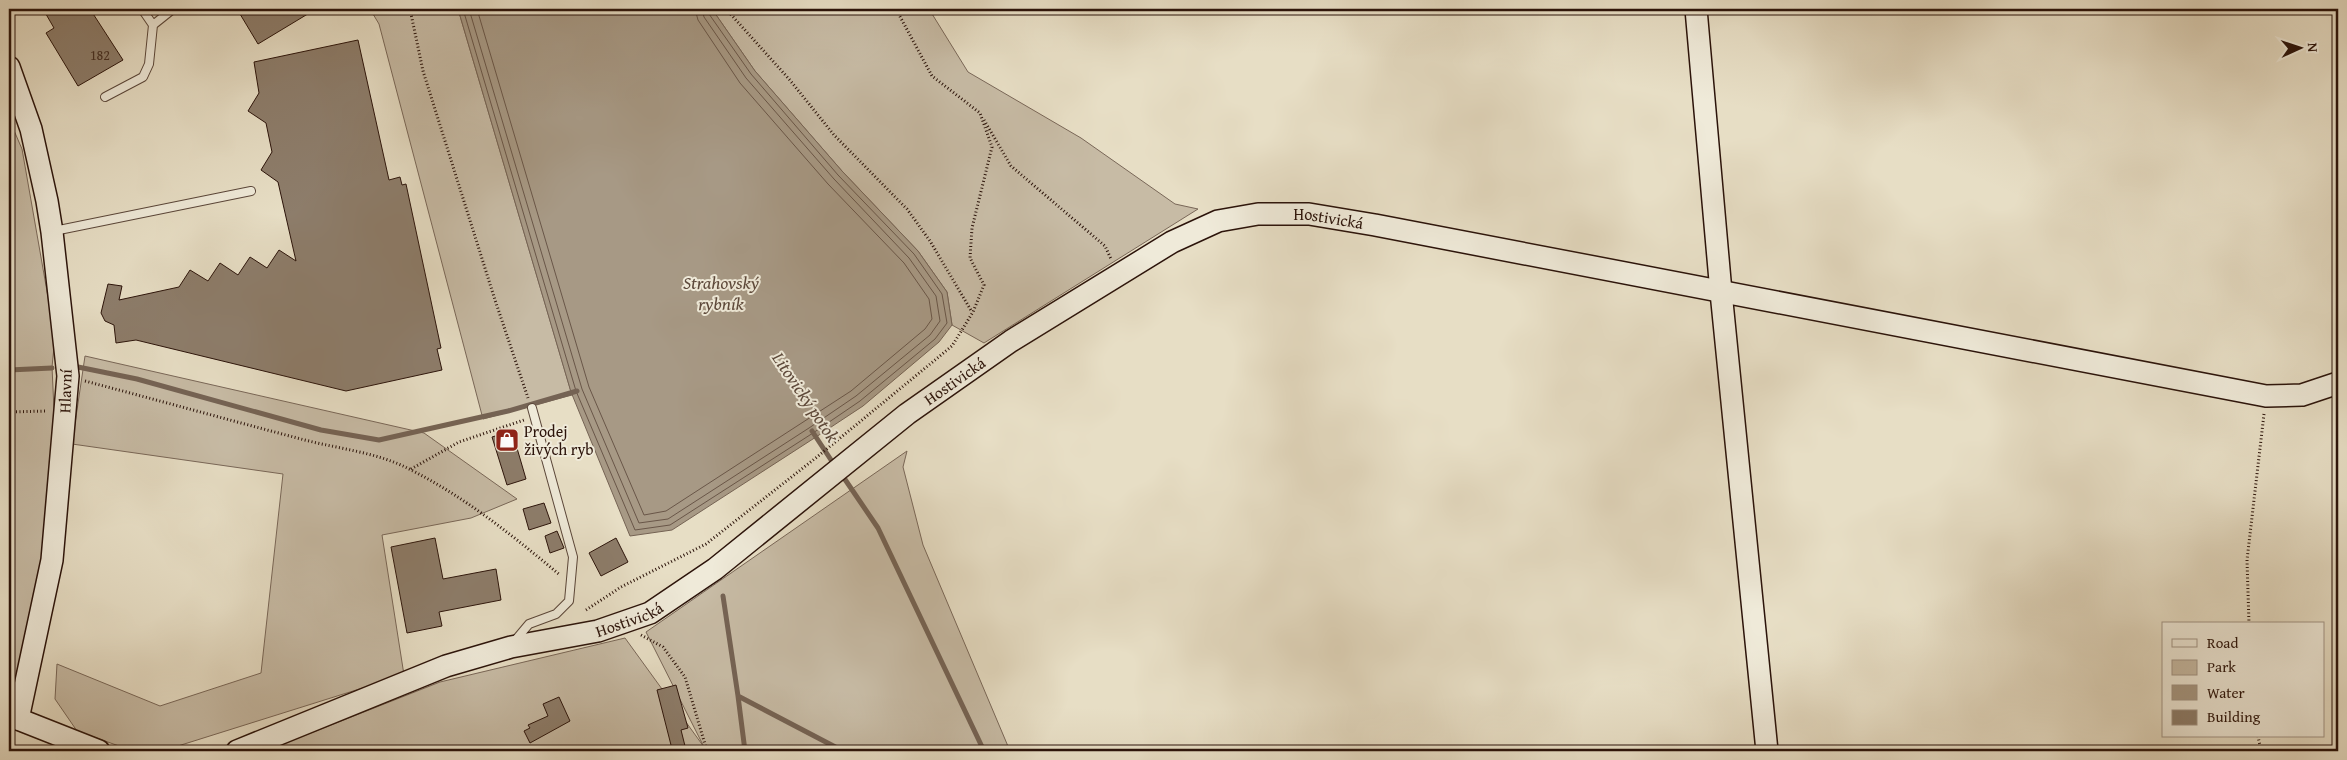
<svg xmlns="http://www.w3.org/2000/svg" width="2347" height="760" viewBox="0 0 2347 760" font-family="'Gentium Book Plus',serif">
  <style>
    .green { fill: #c7bba5; stroke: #796758 }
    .water { fill: #a79985; stroke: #756354 }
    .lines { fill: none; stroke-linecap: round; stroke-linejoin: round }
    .shore { stroke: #695648; stroke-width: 1 }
    .stream { stroke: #756354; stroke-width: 5 }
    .building { fill: #8d7d6b; stroke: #2b130a }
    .lane-casing { stroke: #5a4639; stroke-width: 10 }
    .secondary-casing { stroke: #2b130a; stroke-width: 24 }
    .path { stroke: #2b130a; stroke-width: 3; stroke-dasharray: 1 2.5; stroke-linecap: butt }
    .lane { stroke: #efead9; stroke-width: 8 }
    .secondary { stroke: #efead9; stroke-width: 21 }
    .labels { text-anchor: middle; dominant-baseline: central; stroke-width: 4; stroke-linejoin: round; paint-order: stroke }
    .number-label { font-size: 14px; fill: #442e22 }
    .street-label { font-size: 16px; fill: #2b130a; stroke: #efead9 }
    .poi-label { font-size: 16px; fill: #2b130a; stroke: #efead9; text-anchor: start }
    .water-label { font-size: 18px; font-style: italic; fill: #5d493b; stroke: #efead9 }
  </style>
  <rect width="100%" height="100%" fill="#e7dec5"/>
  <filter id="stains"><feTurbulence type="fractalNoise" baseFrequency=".004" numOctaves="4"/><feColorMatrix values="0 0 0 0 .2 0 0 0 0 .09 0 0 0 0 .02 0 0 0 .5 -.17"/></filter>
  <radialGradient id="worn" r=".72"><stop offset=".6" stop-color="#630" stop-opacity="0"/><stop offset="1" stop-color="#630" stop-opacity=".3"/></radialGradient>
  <path class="green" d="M370,9H458L572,395L483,419L379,24Z
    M712,9H929L968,72L1081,138L1175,204L1198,209L984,343L952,325L947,292L918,251L842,171L755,71Z
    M9,119L22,149L55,337L52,367L54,410L43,561L9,717Z
    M85,356L424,433L517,499L471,518L382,535L404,675L162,751H133L77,731L55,699L57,664L160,706L261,673L283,474L72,444Z
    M907,451L903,467L923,545L1010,751H265L440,682L625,638L704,747L646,632Z"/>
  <path class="water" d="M458,9H712L755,71L842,171L918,251L947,292L952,325L939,342L863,406L816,437L672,530L630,536L571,392Z"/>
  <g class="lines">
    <path class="shore" d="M463,9L576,391L635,530L670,525L813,433L860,401L935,339L947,323L942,294L914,254L838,175L751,74L709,14L708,9
      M469,9L582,389L639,523L668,519L809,428L856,396L930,335L940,321L936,296L909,258L834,179L746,78L704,17L702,9
      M477,9L589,387L644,515L666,511L851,391L925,329L932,319L929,299L904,263L828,184L740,83L698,20L695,9"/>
    <path class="stream" d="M78,367L137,379L321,430L379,440L508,411L577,391
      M9,370L52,368
      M812,431L835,466
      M842,475L878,528L984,751
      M723,596L738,696L843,751
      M738,696L745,751"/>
  </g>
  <path class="building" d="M43,9H90L123,60L78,86L46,33L54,28Z
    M237,9H316L258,44Z
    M358,40L389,180L400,177L402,185L406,184L441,348L437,349L442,370L346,391L136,340L116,343L114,325L105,321L101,313L108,284L122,286L119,300L179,287L190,270L208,281L220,263L238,275L250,257L267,268L279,250L296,261L278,182L261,170L272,152L266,123L248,111L259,93L254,62Z
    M512,431L526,479L507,485L492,437Z
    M544,503L551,523L529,530L523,509Z
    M557,531L564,548L550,553L545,536Z
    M435,538L443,579L496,569L501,600L439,612L442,626L407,633L391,547Z
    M616,538L628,562L601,576L589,553Z
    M676,685L688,728L681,730L685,746L672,749L657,690Z
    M559,697L570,721L530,743L524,731L530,728L528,725L548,716L543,704Z"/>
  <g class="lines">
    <g class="lane-casing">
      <path id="lane" d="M142,9L153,25
        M105,97L143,77L149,64L153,25L173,9
        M54,231L251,191
        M513,643L529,624L556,614L569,601L573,557L532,408"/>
    </g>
    <g class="secondary-casing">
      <g id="secondary">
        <path d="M1696,9L1721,292L1767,751"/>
        <path d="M9,67L31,129L47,201L52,232L68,376L52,560L18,719"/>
        <path d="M18,719L99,751"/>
        <path id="s1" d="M237,751L446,666L511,647L598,631L650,613L715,569L907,414L1011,341L1172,242L1218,221L1258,214H1309L1375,225L2266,396L2302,395L2338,383"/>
      </g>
    </g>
    <path class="path" d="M410,9L423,71L495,300L528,398
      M726,9L789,79L834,135L907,209L930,241L972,312
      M984,120L1011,166L1105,246L1111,259
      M85,381C157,400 229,420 301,439C338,449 378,452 411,470C465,497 513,536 560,575
      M9,412L47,411
      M411,469L459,442L524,420
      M586,610L621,587L706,544L817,457L952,346L973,312L984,285L970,258L972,228L992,147L980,113L932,76L896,9
      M2249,624L2247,560L2264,414
      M641,635L663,647L685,677L707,751
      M2258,736L2261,751"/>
    <use href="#lane" class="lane"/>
    <use href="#secondary" class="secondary"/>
  </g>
  <defs>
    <g id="shop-square" transform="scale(1.25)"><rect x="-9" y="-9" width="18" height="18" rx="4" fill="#8f2418" stroke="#efead9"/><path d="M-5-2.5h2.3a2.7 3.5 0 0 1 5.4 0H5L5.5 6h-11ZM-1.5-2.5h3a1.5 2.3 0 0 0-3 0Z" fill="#fff"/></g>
  </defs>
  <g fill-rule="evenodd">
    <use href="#shop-square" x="507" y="440"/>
  </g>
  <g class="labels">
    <g class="number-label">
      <text x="100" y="55">182</text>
    </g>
    <g class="street-label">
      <text stroke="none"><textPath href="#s1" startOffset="1240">Hostivická</textPath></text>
      <text stroke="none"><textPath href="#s1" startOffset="820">Hostivická</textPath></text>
      <text transform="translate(65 391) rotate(-88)">Hlavní</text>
      <text stroke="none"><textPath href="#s1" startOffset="415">Hostivická</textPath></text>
    </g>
    <g class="poi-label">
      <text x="524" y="431">Prodej<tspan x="524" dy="18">živých ryb</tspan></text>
    </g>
    <g class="water-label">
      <text x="721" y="282">Strahovský<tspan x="721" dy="21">rybník</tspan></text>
      <text transform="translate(806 397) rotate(56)">Litovický potok</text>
    </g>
  </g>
  <rect width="2347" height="760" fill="none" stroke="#e7dec5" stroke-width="30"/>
  <rect x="10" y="10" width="2327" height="740" fill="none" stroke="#2b130a" stroke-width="2.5"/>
  <rect x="15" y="15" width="2317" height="730" fill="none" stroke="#2b130a"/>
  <rect x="2162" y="622" width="162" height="115" fill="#efead9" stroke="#a19486"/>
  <rect x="2172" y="639" width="25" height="8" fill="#efead9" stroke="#a19486"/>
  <text x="2207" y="648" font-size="15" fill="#2b130a">Road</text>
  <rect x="2172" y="660" width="25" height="15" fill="#c7bba5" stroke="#a19486"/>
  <text x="2207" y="672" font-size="15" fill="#2b130a">Park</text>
  <rect x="2172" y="685" width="25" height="15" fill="#a79985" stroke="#a19486"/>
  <text x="2207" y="698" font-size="15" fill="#2b130a">Water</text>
  <rect x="2172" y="710" width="25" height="15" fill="#8d7d6b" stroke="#a19486"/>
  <text x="2207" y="722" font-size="15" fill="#2b130a">Building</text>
  <g transform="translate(2300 48) rotate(87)" stroke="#efead9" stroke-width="4" paint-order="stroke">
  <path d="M0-4L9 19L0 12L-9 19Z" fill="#2b130a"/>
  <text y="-8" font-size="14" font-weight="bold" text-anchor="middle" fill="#2b130a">N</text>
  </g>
  <rect width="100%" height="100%" filter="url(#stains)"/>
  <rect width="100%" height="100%" fill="url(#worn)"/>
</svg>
